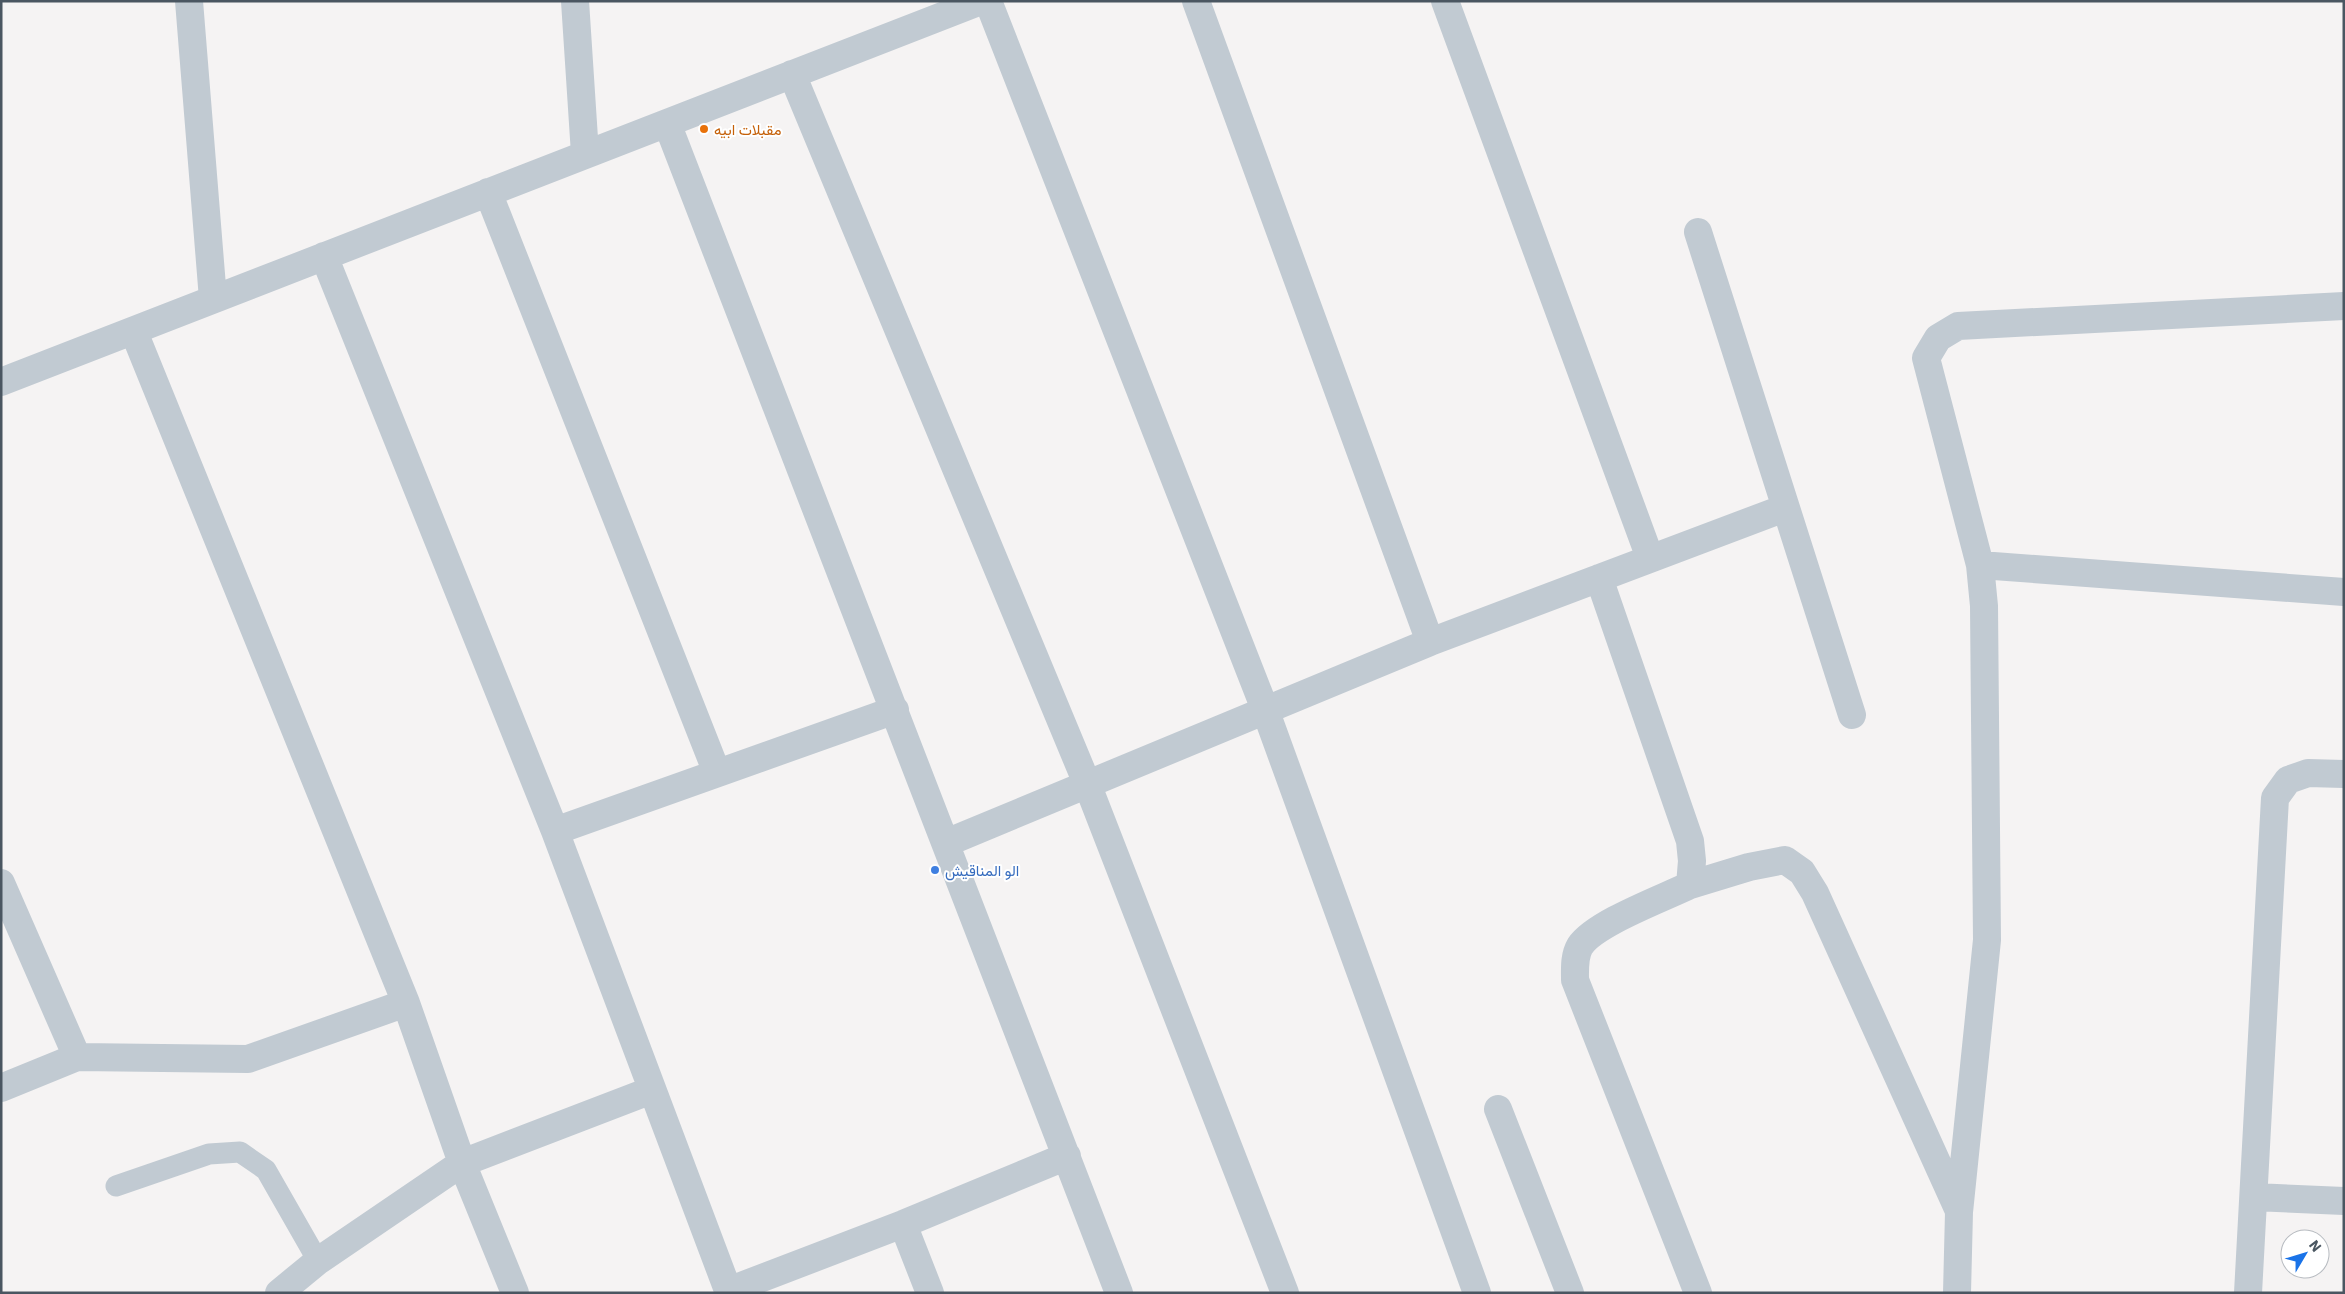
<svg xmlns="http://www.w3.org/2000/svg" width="2345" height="1294" viewBox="0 0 2345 1294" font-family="'IBM Plex Sans',Vazirmatn,sans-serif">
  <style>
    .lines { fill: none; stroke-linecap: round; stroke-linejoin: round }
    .service { stroke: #c1cad2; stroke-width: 21 }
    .minor { stroke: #c1cad2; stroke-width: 28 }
    .food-dot { fill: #e8710a; stroke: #fff; stroke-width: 2 }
    .shop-dot { fill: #3f7fe0; stroke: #fff; stroke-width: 2 }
    .labels { text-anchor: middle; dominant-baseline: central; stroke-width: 4; stroke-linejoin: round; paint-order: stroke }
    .food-label { font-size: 15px; fill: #c56008; stroke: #fff; text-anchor: start }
    .shop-label { font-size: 15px; fill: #366cbe; stroke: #fff; text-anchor: start }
  </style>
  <rect width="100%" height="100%" fill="#f5f3f3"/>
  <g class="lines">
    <path class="service" d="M116,1186L209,1154L240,1152L266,1170L318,1261"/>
    <path class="minor" d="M189,1L213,299
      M575,1L585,154
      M988,1L1266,712L1477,1293
      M1196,1L1430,642
      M1445,1L1650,558
      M792,74L1088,786L1285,1293
      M667,123L1119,1293
      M488,192L717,773
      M1698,232L1852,715
      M324,256L555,831L729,1293
      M134,332L406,1003L462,1163L515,1293
      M1,382L981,1
      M1980,565L2344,592
      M1599,578L1690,841L1692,861L1690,885C1664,898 1595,923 1580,946C1574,956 1575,969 1575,980L1698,1293
      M555,831L895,710
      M946,843L1430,642L1785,508
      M1,883L77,1057
      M1690,885L1749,867L1785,860L1802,872L1815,893L1959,1211
      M1,1088L77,1057L248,1059L406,1003
      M1498,1109L1570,1293
      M2254,1197L2344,1201
      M903,1224L930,1293
      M728,1291L903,1224L1067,1156
      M279,1293L318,1261L462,1163L652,1090
      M1957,1293L1959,1212L1987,940L1984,606L1980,565L1926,358L1938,338L1958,326L2344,306
      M2248,1293L2275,798L2288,780L2308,773L2344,774"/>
  </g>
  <circle class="food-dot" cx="704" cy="129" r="5"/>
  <circle class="shop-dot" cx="935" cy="870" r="5"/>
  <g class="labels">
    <g class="food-label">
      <text x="714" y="129">مقبلات ابيه</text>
    </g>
    <g class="shop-label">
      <text x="945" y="870">الو المناقيش</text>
    </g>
  </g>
  <rect width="2345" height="1294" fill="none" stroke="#4a5661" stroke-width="5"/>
  <g transform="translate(2305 1254) rotate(52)"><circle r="24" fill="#ffffff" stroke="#b7bbc0"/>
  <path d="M0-4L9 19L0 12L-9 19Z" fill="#1a73e8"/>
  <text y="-8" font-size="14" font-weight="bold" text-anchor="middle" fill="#4a5661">N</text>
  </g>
</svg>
